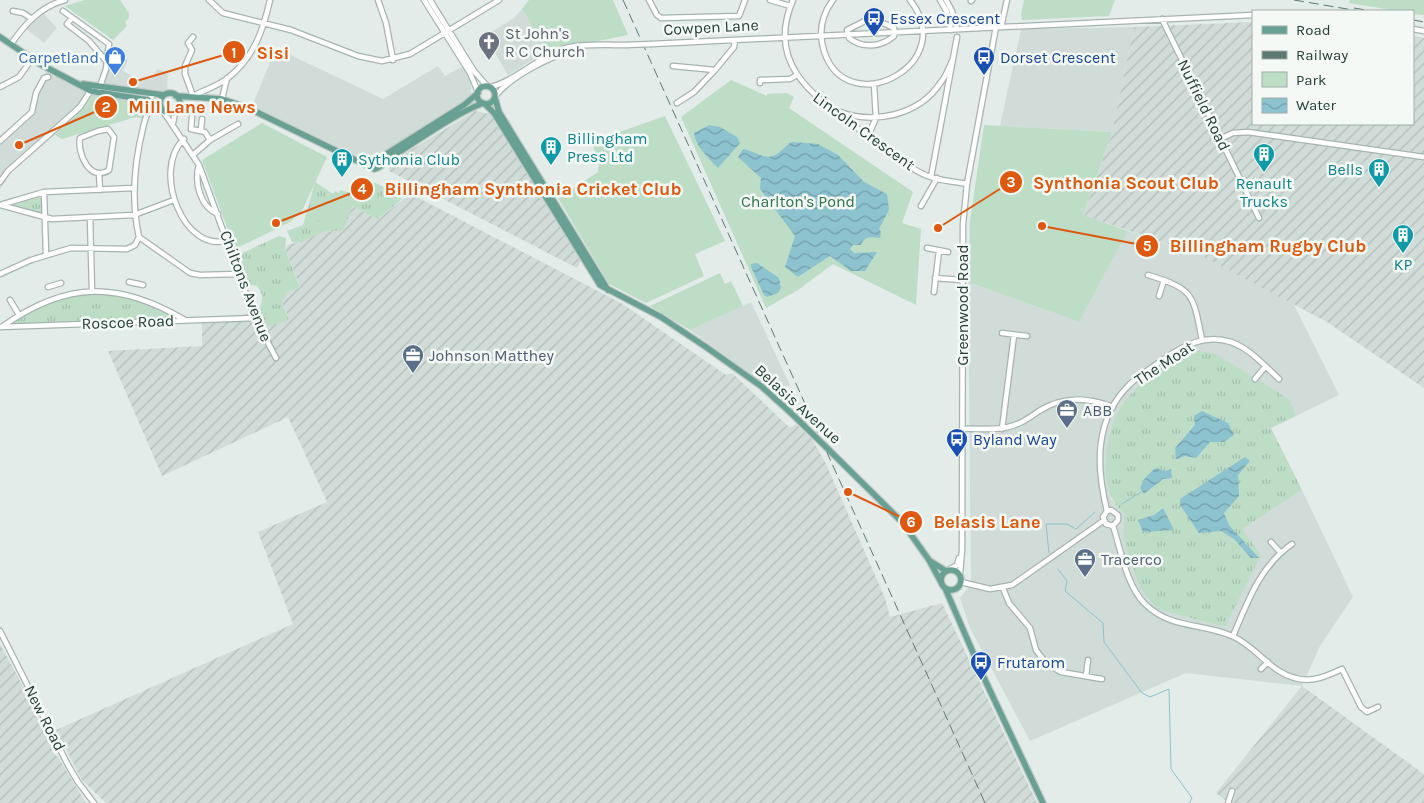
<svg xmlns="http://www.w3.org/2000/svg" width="1424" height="803" viewBox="0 0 1424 803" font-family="Karla,sans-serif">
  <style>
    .built { fill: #d1dcd8 }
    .industrial { fill: url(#industrial-furrows) }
    .grass { fill: url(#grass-tufts) }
    .green { fill: #bdddc7 }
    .water { fill: url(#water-waves) }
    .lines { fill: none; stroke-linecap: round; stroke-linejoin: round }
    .stream { stroke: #8dc2cf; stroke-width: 1 }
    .minor-casing { stroke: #a6b4b0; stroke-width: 7 }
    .major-casing { stroke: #c1c9c7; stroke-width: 8 }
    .minor { stroke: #fff; stroke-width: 4.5 }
    .major { stroke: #69a094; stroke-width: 5.5 }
    .rail { stroke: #5e7872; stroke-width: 1; stroke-dasharray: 10 5; stroke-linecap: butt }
    .minor-bridge-casing { stroke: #a6b4b0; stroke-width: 7; stroke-linecap: butt }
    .major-bridge-casing { stroke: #c1c9c7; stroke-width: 8; stroke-linecap: butt }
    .minor-bridge { stroke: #fff; stroke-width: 4.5 }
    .major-bridge { stroke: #69a094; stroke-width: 5.5 }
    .labels { text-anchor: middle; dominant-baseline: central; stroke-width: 5; stroke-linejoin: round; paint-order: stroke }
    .transit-label { font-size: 16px; fill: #164399; stroke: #f4f9f6; text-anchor: start }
    .street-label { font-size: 16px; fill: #233d37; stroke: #f4f9f6 }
    .worship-label { font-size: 16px; fill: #5b616d; stroke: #f4f9f6; text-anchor: start }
    .shop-label { font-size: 16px; fill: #366cbe; stroke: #f4f9f6; text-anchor: end }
    .culture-label { font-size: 16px; fill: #0d838f; stroke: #f4f9f6; text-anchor: start }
    .park-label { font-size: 16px; fill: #2f734c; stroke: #f4f9f6 }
    .service-label { font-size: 16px; fill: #4e5e75; stroke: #f4f9f6; text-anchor: start }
    .leader { fill: none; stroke: #de580e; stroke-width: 2 }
    .callout-dot { fill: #de580e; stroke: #f4f9f6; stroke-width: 2 }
    .mark-label { font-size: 15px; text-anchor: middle; font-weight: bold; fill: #fff }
    .callout-label { font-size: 18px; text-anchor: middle; font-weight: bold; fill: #de580e; stroke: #f4f9f6; stroke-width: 5; stroke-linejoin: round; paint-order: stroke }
  </style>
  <defs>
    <pattern id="industrial-furrows" width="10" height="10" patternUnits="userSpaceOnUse" patternTransform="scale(1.25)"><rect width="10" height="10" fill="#d1dcd8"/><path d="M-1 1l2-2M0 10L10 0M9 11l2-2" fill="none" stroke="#b3beba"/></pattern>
    <pattern id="grass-tufts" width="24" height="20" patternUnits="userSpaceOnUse" patternTransform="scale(1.25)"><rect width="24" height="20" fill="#bdddc7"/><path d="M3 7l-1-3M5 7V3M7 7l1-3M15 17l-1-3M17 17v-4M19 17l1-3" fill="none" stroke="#a2bfac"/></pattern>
    <pattern id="water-waves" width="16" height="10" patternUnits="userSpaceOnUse" patternTransform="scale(1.25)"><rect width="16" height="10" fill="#8dc2cf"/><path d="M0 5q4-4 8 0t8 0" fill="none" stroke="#739fa9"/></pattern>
  </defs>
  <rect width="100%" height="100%" fill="#e3ece9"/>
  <path class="built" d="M522,9L547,51L508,75L485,36L514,18Z
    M40,10L57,28L44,43L24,27Z
    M1134,27L1112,132L1000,126L1021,29Z
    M276,48L383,99L438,66L445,76L463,66L471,85V97L368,162L252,106Z
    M108,54L128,60L123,71L137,79H151L157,69L168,72L167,94L162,97L160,103L149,105L93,95L86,106L55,135L10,173L0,190V141L32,112L47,68L79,83L99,88Z
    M1128,231L1200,255L1293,303L1339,395L1296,416L1290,400L1110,498L1124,514L1123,539L1141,588L1157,609L1241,529L1302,490L1353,597L1320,646L1302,686L1186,673L1030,741L970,628L960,598L971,584L968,282L1079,322Z
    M751,302L790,385L775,392L690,330Z"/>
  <path class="industrial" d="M1253,22V124H1413V36L1424,38V388L1327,322L1200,255L1083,215L1112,132L1134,27Z
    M475,111L490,114L581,261L577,268L389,171V163Z
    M411,194L621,303L726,375L732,373L790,428L796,424L812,439L826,464L885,598L890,617L942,603L1037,803H106L82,780L56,730L293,624L258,532L327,502L288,417L162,476L108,351L202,346V323H223L224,316L249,314L259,310L268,327L289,318L282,303L287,292L300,287L285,249L286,246L323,232L344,230L352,206L377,219Z
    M0,644L24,688L54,754L58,757L86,803H0Z
    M1302,686L1424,774V803H1229L1216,793Z"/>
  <path class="grass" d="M369,180L403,196L400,201L377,219L352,206L344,230L323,232L301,242H292L287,231L303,225L315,182L333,194L335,191L339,193L340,190L354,194L356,191L362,193Z
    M37,196L42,199V213L8,205Z
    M279,236L286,238L285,249L300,288L287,292L282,303L289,319L268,327L259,310C263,300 264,295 257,286L247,284L238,255Z
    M84,293C124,294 144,299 179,319L8,325L47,303Z
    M1188,349L1216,354L1290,400L1296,416L1271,428L1302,490L1242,529L1261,555L1225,627L1157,609L1140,588L1123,539L1124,514C1108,498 1105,484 1106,461C1109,399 1142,382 1188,349Z"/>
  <path class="green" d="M85,0H120L129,13V18L125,22L127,26L113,40L65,6Z
    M529,0H613L628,35L547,51L522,9Z
    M1024,0H1115L1109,16L1022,20L1021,14Z
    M1350,0H1424V15L1413,14V11H1398L1349,3Z
    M731,80L767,96V94L787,93L794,97L789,108L913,192L902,223L921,229L916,305L833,264L798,290L766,308L681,117Z
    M93,95L149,105L143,119L136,117L62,139L55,135L86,106Z
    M665,116L725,241L695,254L704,276L646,303L609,284L558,198L598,172L599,161L591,142Z
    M262,123L327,157L302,211L290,222L235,249L202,160Z
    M984,125L1112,132L1083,215L1128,231L1079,322L968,282L970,221Z
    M324,197L344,207L334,228L314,218Z
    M720,273L725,284L731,281L743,306L690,330L650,306Z"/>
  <path class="water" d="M709,125L720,127L737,137L740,143L718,168C709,158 696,148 694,133Z
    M792,142L818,144L838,155L864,182L887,194L889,210L879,229L881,232L880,238C870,237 865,236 861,245H853L850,249L854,253L877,252L865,271H851L830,256L798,277L785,267L795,236L760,189L761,178L738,157L743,149C753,150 765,161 775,155C782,152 785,145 792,142Z
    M757,263L779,278L781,288L778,293L767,297L764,295L751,267V264Z
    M1202,411L1228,423L1234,435L1224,442H1210L1196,458L1185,456L1176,459L1175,448L1195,425L1194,416Z
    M1245,457L1250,461L1238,475L1239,496L1224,513L1229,525L1259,558H1251L1234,539L1221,531L1199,533L1180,505V499Z
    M1155,468L1165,471L1171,469L1172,478L1163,479L1144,494L1140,488L1145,478Z
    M1163,508L1174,530L1143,532L1138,520L1154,515Z"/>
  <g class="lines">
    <path class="stream" d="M1122,504L1141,492
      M1049,553L1046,524H1067L1076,529L1095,512
      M1058,569L1067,581L1065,591L1103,623L1104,642L1142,693L1150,697L1169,689L1171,769L1192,798L1189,803"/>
    <g class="minor-casing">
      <path id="minor" d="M209,0L223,13L291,30L358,56L382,61L410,54L499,0
        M378,0L386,23L393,60
        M424,0L470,73L478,92
        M430,0L474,71L487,86
        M649,0L657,15L661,18L739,16L745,0
        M770,0L790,6
        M793,0C764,67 818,99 864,133C882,146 902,164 923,174C936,181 953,181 967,184
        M833,0C821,16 818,32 824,51C847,123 961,64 910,0
        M940,0L947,12L951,30
        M946,0L952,11L957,29
        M971,1L972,0
        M13,11L23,13L32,19
        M63,11L109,44L106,69L99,89
        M72,18L67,24L89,41L107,62
        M1162,19L1259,218
        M867,20H876L894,28V36C881,47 863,49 849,38L847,30Z
        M1001,27L1007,0
        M1413,29L1424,31
        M193,37L188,43L192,50L185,66V74L193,96C204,90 218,86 228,78C254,57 263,31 270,0
        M11,44C25,24 41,6 65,0
        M652,44L1253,15
        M673,66L715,70L734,47L735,40
        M760,83V80L790,79L797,75
        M0,87L19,77L32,59
        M489,87C508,85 538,59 557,51C575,43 606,45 626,45
        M152,94C152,106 145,116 143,128C134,164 131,201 139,237L190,273L200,275L239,274
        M495,96C515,73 548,59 575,48
        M222,99L227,78
        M677,103L694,92L715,70
        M163,111L199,165L255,318L276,358
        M837,111C873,125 919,116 941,82C946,76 949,68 952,61
        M192,117L191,129L205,132L210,140
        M173,123L175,112
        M108,129L114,137L109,170C90,183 77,153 80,138L98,131Z
        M201,130L202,119
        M868,136L876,118L874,84
        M184,139C151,170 184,255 228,240
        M1220,139L1233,133L1248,132L1424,157
        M0,141L32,112L36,93L44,78L48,77
        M194,154L210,140L238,124
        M199,165C194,182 200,207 218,214
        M99,173L100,190
        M931,177L957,37
        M0,182L8,171L80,107L91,90
        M44,192L46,254
        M0,205L52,219L134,215L174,200
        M0,205L44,192L133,188
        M921,206L937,178
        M90,217L92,290
        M927,248L948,252
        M0,274L31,260L71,248L127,249L135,245L139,237
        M1148,275C1194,289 1193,294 1202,340
        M935,278L962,280
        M129,282L143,285
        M48,287L61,283
        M934,292L939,251
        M1159,296L1164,280
        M10,300L19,315
        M3,326C67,281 119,281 185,320
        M0,327L255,318
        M1002,333L1027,336
        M1255,379L1265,367
        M962,429C977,428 994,431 1008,427C1021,424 1029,418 1039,411C1063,396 1087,397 1113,407
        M1002,429L1014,335
        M1107,511L1111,510L1118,515V520L1113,526L1106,524L1103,517L1107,511C1096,466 1094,419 1130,384C1140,375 1153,367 1164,359C1184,345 1205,334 1231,342C1249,348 1265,366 1279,379
        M1113,526C1121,550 1126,584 1144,603C1171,630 1201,622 1232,636C1256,646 1270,672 1295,678C1312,683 1327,676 1342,669L1361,707L1367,712L1378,707
        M1271,542L1280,552
        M950,569L957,565L959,558
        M960,573L962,550L963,224L967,184L996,27
        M961,582L990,589L1012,585L1103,521
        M1003,588L1009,603L1030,628L1036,650L1046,663L1061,672L1102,679
        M0,631L68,765L78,782L94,803
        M1233,636C1248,601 1260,566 1292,544
        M1261,669L1268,662
        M1086,676L1088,660
        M1228,803L1232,791"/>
    </g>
    <g class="major-casing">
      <path id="major" d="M0,37L40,64L91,91L148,100L160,106
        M83,84L164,95
        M477 95a9 9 0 1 1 18 0a9 9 0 1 1-18 0Z
        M160 103a10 10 0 1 1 20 0a10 10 0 1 1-20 0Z
        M176,96L222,99L248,108L374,169C382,168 386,160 393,156C422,138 451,116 483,103
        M495,98L499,112L608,290
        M485,104L494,113L600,285L661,317L706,347L761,386L791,413
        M365,164L372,163L464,105L478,93
        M829,450L902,522L929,560L942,584
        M930,561L946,571
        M941 580a10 10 0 1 1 20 0a10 10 0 1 1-20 0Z
        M945,588L985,680L1043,803"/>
    </g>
    <use href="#minor" class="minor"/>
    <use href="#major" class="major"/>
    <path class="rail" d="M623,0L985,803
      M1294,0L1359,11
      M1354,8L1372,11
      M1413,20L1424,22"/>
    <g class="minor-bridge-casing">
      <path id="minor-bridge" d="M626,45L652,44"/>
    </g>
    <g class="major-bridge-casing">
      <path id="major-bridge" d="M791,413L829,450"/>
    </g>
    <use href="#minor-bridge" class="minor-bridge"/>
    <use href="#major-bridge" class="major-bridge"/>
  </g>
  <defs>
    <g id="bus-pin" transform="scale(1.125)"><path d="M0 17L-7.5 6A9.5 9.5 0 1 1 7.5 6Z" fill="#1a4fb4" stroke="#f4f9f6"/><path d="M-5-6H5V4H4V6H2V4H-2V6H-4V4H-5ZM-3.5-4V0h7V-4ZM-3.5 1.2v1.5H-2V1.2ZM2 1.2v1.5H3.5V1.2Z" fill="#fff"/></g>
    <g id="church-pin" transform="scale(1.125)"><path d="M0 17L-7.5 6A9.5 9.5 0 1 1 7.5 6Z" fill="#6b7280" stroke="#f4f9f6"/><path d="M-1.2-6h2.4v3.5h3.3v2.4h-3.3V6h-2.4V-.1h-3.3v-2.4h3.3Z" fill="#fff"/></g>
    <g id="shop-pin" transform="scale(1.125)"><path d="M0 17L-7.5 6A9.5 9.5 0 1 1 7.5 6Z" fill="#3f7fe0" stroke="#f4f9f6"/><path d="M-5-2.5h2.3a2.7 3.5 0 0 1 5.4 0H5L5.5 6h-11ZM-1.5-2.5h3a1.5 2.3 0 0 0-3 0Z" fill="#fff"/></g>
    <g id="building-pin" transform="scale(1.125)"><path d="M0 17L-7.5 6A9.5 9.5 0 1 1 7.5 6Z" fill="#0f9aa8" stroke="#f4f9f6"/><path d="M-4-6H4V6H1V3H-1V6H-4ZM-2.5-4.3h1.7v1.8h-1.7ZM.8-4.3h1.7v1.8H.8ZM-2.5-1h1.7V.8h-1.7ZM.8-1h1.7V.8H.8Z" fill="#fff"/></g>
    <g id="office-pin" transform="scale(1.125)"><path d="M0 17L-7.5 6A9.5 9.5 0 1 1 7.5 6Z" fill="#5c6f8a" stroke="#f4f9f6"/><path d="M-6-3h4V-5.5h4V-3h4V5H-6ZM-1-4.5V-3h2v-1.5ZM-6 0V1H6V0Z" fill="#fff"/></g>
  </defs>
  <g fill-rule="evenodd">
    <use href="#bus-pin" x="874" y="18"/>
    <use href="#church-pin" x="489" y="42"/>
    <use href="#shop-pin" x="115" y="57"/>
    <use href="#bus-pin" x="984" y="57"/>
    <use href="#building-pin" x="551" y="147"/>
    <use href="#building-pin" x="1264" y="154"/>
    <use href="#building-pin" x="342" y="159"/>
    <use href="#building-pin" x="1379" y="169"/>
    <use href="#building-pin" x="1403" y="235"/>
    <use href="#office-pin" x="413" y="355"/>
    <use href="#office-pin" x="1067" y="410"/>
    <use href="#bus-pin" x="957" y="439"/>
    <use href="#office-pin" x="1085" y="559"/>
    <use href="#bus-pin" x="981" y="662"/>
  </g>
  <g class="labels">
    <g class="transit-label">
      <text x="890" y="18">Essex Crescent</text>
      <text x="1000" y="57">Dorset Crescent</text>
      <text x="973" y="439">Byland Way</text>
      <text x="997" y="662">Frutarom</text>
    </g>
    <g class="street-label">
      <text transform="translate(711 27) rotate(-3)">Cowpen Lane</text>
      <text transform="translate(1204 105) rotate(64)">Nuffield Road</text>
      <text transform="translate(864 131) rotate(36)">Lincoln Crescent</text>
      <text transform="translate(246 286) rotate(69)">Chiltons Avenue</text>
      <text transform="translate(962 305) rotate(-90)">Greenwood Road</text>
      <text transform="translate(128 322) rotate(-2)">Roscoe Road</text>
      <text transform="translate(1164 363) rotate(-33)">The Moat</text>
      <text transform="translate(798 404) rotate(42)">Belasis Avenue</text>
      <text transform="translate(45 718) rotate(63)">New Road</text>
    </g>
    <g class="worship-label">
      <text x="505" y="33">St John's<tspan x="505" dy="18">R C Church</tspan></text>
    </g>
    <g class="shop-label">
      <text x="99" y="57">Carpetland</text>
    </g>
    <g class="culture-label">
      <text x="567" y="138">Billingham<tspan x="567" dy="18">Press Ltd</tspan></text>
      <text x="358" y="159">Sythonia Club</text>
      <text x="1363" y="169" text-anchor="end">Bells</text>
      <text x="1264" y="183" text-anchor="middle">Renault<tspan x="1264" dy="18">Trucks</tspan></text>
      <text x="1403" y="264" text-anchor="middle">KP</text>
    </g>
    <g class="park-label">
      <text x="798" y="201">Charlton's Pond</text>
    </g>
    <g class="service-label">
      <text x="429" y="355">Johnson Matthey</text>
      <text x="1083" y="410">ABB</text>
      <text x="1101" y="559">Tracerco</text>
    </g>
  </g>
  <path class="leader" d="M133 82L234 52M19 145L106 107M938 228L1011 182M276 223L362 189M1042 226L1147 246M848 492L911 522"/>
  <g class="callout-dot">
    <circle cx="133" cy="82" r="5"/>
    <circle cx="19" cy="145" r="5"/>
    <circle cx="938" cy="228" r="5"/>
    <circle cx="276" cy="223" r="5"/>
    <circle cx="1042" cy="226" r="5"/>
    <circle cx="848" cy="492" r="5"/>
    <circle cx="234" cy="52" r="12"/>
    <circle cx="106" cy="107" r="12"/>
    <circle cx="1011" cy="182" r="12"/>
    <circle cx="362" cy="189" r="12"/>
    <circle cx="1147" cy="246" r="12"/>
    <circle cx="911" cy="522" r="12"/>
  </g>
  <g class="mark-label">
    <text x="234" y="58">1</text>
    <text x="106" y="112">2</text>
    <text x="1011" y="187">3</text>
    <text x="362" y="194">4</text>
    <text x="1147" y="251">5</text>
    <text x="911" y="527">6</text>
  </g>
  <g class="callout-label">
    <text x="273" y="59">Sisi</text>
    <text x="192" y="113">Mill Lane News</text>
    <text x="1126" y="189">Synthonia Scout Club</text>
    <text x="533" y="195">Billingham Synthonia Cricket Club</text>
    <text x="1268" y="252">Billingham Rugby Club</text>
    <text x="987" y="528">Belasis Lane</text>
  </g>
  <rect x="1252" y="10" width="162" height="115" fill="#f4f9f6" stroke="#a0aeaa"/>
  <rect x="1262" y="26" width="25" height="8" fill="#69a094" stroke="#a0aeaa"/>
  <text x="1296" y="35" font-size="15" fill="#233d37">Road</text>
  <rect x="1262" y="51" width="25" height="8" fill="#5e7872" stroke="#a0aeaa"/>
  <text x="1296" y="60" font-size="15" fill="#233d37">Railway</text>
  <rect x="1262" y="72" width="25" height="15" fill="#bdddc7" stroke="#a0aeaa"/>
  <text x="1296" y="85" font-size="15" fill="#233d37">Park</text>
  <rect x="1262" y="98" width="25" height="15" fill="url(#water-waves)" stroke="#a0aeaa"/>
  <text x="1296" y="110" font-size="15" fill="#233d37">Water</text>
</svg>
